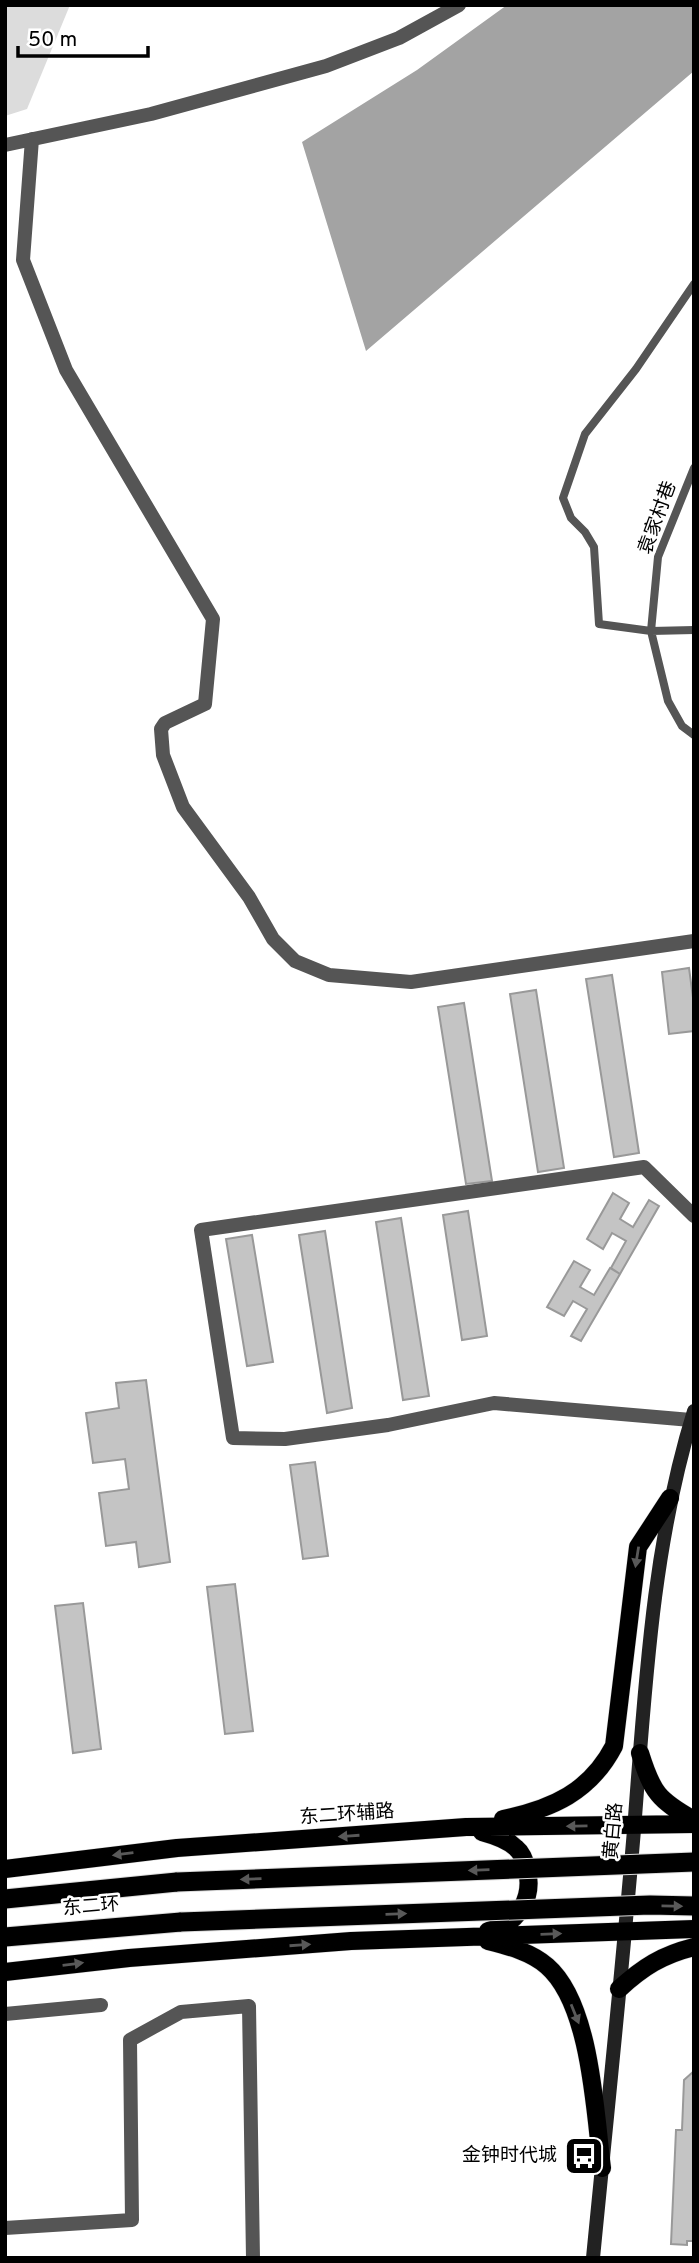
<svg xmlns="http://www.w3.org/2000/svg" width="699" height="2263" viewBox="0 0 699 2263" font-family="Overpass,'Noto Sans SC',sans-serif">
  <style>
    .green { fill: #dcdcdc }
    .water { fill: #a3a3a3 }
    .building { fill: #c4c4c4; stroke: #999; stroke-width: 2 }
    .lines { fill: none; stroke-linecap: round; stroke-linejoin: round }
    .primary-casing { stroke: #dbdbdb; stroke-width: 19 }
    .trunk-casing { stroke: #dbdbdb; stroke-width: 21 }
    .service { stroke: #555; stroke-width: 8 }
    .minor { stroke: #555; stroke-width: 14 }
    .secondary { stroke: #222; stroke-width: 14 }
    .primary { stroke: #000; stroke-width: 18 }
    .trunk { stroke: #000; stroke-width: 19 }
    .trunk-bridge-casing { stroke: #dbdbdb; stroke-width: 21; stroke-linecap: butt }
    .trunk-bridge { stroke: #000; stroke-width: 19 }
    .oneway { fill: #595959 }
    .labels { text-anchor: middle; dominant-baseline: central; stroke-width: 5; stroke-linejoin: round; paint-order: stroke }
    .street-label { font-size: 19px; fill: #000; stroke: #fff }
    .poi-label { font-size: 19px; fill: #000; stroke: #fff; text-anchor: end }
  </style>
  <rect width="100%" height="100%" fill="#fff"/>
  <path class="green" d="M5,5H70L27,109L5,116Z"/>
  <path class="water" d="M507,5H694V71L366,351L302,142L417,70Z"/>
  <path class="building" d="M689,968L694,1005V1031L669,1034L662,972Z
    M612,975L639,1153L614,1157L586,979Z
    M536,990L564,1168L538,1172L510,994Z
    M464,1003L492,1181L466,1184L438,1007Z
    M613,1193L629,1203L620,1219L633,1227L649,1200L659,1206L620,1274L611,1268L626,1241L612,1233L603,1249L587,1239Z
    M468,1211L487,1336L462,1340L443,1215Z
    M401,1218L429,1396L403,1400L376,1222Z
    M325,1231L352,1408L327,1413L299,1235Z
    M252,1235L273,1362L247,1366L226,1239Z
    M574,1261L590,1270L580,1287L594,1295L610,1268L620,1274L581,1341L571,1336L587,1309L573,1301L564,1316L547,1307Z
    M146,1380L170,1562L139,1567L136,1542L106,1546L99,1493L129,1489L125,1459L93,1463L86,1413L119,1408L116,1383Z
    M315,1462L328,1556L303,1559L290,1465Z
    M235,1584L253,1731L225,1734L207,1587Z
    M83,1603L101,1749L73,1753L55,1606Z
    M694,2071V2241H687V2245L671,2244L676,2130H682L684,2080Z"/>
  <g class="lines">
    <g class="primary-casing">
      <path id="primary" d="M640,1753C652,1792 658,1800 694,1820
        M503,1819C552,1809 590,1792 614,1746L638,1547L670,1498
        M482,1832C493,1835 507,1839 516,1848C522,1853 524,1859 526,1866C535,1897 519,1924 488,1931
        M5,1869L177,1848L466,1827L694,1824
        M488,1941C508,1946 531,1952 547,1966C591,2004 595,2113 602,2168
        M5,1972L129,1958L351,1941L694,1929
        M619,1989C643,1967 662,1955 694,1947"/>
    </g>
    <g class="trunk-casing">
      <path id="trunk" d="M5,1899L177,1882
        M5,1937L181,1922"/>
    </g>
    <path class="service" d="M694,284L636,369L585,434L563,498L571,518L585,532L594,547L599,624L651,631L694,630
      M694,468L658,557L651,631L668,701L682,726L694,735"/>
    <path class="minor" d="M32,139L23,260L66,370L213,619L205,704L165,723L161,729L163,755L183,807L249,897L273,939L295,961L329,975L411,982L694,941
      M5,145L151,114L326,66L399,38L459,5
      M691,1420L494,1403L388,1425L285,1439L233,1438L201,1230L644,1167L694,1216
      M5,2014L101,2005
      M5,2228L132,2220L130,2040L181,2012L249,2006L253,2258"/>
    <path class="secondary" d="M593,2258C607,2115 622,1973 634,1830C645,1690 652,1546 694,1411"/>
    <use href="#primary" class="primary"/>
    <use href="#trunk" class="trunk"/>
    <g class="trunk-bridge-casing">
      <path id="trunk-bridge" d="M177,1882L694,1862
        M181,1922L650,1905L694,1906"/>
    </g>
    <use href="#trunk-bridge" class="trunk-bridge"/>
  </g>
  <defs><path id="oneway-solid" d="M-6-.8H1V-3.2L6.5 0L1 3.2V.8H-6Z" transform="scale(1.75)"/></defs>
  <g class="oneway">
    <use href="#oneway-solid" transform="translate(637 1557) rotate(99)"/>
    <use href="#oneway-solid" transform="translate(577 1826) rotate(179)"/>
    <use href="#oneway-solid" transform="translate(349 1836) rotate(176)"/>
    <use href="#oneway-solid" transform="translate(123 1854) rotate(173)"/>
    <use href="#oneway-solid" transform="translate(479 1870) rotate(178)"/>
    <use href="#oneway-solid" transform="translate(251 1879) rotate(178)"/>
    <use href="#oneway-solid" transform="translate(672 1906) rotate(1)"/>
    <use href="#oneway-solid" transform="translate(396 1914) rotate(-2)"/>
    <use href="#oneway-solid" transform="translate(551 1934) rotate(-2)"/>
    <use href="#oneway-solid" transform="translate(300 1945) rotate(-4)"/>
    <use href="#oneway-solid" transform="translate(73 1964) rotate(-7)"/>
    <use href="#oneway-solid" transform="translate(575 2014) rotate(68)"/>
  </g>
  <defs>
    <g id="bus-square" transform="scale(2.0125)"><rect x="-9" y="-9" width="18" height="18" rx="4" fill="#000" stroke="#fff"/><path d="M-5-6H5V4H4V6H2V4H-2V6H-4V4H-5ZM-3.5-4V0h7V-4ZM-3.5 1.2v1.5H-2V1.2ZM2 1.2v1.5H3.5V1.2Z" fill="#fff"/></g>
  </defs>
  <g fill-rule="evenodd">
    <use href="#bus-square" x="584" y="2156"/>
  </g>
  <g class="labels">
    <g class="street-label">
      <text transform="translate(658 518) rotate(-70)">袁家村巷</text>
      <text transform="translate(347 1815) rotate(-4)">东二环辅路</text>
      <text transform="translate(614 1831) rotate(-85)">黄白路</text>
      <text transform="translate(91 1907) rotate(-5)">东二环</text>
    </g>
    <g class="poi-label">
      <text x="557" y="2156">金钟时代城</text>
    </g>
  </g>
  <rect width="699" height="2263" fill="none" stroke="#000000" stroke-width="14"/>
  <path d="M18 46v10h130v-10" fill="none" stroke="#000000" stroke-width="3.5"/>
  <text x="28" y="46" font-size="21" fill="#000000" stroke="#ffffff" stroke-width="5" paint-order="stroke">50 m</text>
</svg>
